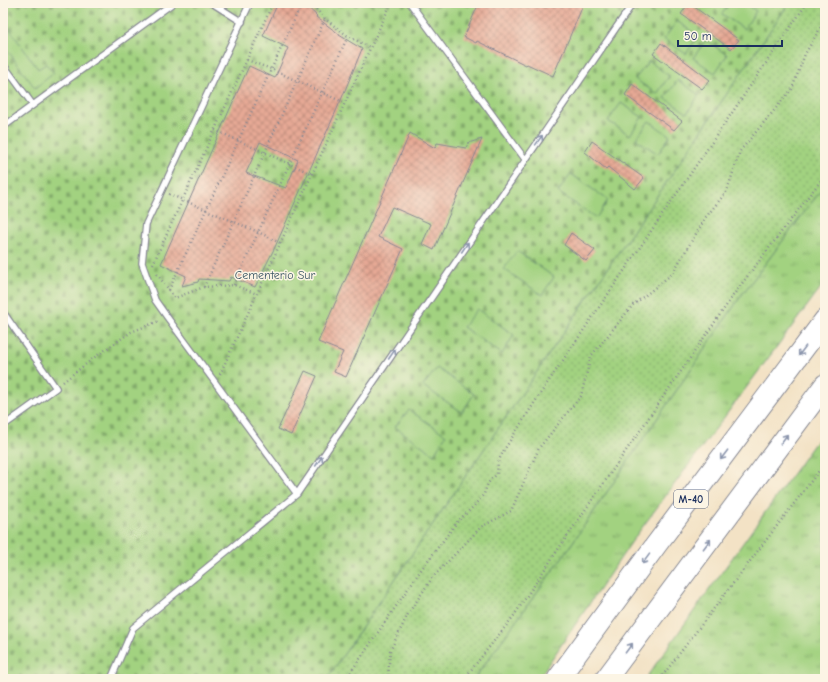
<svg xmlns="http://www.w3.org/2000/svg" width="828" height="682" viewBox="0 0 828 682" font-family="'Comic Neue',sans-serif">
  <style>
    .grass { fill: url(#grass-tufts); stroke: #5e806f }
    .cemetery { fill: url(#cemetery-stones); stroke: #5e806f }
    .park { fill: url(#park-dots); stroke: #5e806f }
    .garden { fill: #a2d280; stroke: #5e806f }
    .building { fill: url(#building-cross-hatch); fill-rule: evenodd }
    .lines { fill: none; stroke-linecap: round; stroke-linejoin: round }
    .lane-casing { stroke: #878892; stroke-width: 8 }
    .highway-casing { stroke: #878892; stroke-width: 23 }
    .path { stroke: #878892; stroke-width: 2.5; stroke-dasharray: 1 3; stroke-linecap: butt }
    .lane { stroke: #fff; stroke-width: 5.5 }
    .highway { stroke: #fff; stroke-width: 21 }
    .oneway { stroke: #8d97ae }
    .labels { text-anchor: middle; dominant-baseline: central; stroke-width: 3; stroke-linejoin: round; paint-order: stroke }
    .shield { fill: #fcf5e5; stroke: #5e6a86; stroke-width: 1 }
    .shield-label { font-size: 11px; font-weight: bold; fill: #1b2f5e }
    .park-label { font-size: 12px; fill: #3d5866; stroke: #fcf5e5 }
  </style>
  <defs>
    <pattern id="grass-tufts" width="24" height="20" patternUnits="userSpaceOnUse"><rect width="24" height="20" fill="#a2d280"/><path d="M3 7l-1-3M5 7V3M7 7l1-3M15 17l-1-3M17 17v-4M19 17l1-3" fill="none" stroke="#83ab6c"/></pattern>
    <pattern id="cemetery-stones" width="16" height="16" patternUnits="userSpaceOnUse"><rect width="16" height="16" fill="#a2d280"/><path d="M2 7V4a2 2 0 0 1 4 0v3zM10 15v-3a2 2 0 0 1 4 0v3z" fill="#83ab6c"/></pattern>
    <pattern id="park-dots" width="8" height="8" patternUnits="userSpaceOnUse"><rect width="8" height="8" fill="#a2d280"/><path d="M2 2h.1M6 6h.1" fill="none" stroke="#83ab6c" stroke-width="1.8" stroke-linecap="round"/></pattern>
    <pattern id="building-cross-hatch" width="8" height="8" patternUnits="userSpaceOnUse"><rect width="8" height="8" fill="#e6a994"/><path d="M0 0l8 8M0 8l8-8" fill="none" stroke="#ba8a7c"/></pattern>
  </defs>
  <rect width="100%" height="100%" fill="#fcf5e5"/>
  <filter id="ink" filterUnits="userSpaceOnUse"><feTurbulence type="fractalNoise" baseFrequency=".025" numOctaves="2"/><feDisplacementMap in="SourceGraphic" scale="8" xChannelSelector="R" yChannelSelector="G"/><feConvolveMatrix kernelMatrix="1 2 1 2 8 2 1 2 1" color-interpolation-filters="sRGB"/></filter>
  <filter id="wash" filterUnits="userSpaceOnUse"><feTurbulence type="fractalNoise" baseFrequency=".012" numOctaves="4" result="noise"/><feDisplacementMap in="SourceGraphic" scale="16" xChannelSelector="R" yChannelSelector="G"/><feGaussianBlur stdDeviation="0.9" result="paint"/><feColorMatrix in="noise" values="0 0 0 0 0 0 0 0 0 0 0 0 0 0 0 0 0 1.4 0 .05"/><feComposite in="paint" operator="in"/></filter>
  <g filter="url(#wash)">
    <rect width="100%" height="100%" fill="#f3e2c5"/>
    <path class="grass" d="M825,185V282L635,537L538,679H474L566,552L743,293Z
      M825,429V679H645Z"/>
    <path class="cemetery" d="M3,3H789L327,679H3Z"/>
    <path class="park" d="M789,3H825V185L743,293L566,552L474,679H327Z"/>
    <path class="garden" d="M730,3H745L756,11L744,29L722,14Z
      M3,20L38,69L46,64L54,73L35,88L3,44Z
      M677,21L698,36L686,54L664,39Z
      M706,40L727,55L715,73L693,58Z
      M649,61L669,76L657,94L635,79Z
      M678,80L699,95L687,113L665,98Z
      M621,103L642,117L630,135L608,121Z
      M649,121L670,136L658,154L636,139Z
      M571,174L608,200L596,218L558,192Z
      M517,251L554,277L542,295L504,269Z
      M477,309L514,335L502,354L463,327Z
      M437,368L474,394L462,412L423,386Z
      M409,410L446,435L434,454L395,427Z"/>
    <g id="blocks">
      <path class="building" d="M278,3H303L317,16L316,17L339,34V35L362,49L341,100L275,247L255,287L231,277L229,281L199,279L198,282L182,286L186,276L161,264L249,66L275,78L288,48L263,36ZM260,142L298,160L286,188L246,173Z
        M479,3H584L553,76L527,64L526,65L477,41L476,43L464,37Z
        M689,3L739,40L731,49L681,14Z
        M661,43L710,80L702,89L653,54Z
        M632,84L682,121L674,130L625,95Z
        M410,133L435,148L437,143L466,148L468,143L482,139L434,250L422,244L431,224L392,207L378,237L403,249L346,377L334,372L343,352L318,342Z
        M592,141L644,178L635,189L608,167L606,169L585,152Z
        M571,233L595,250L586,261L564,245Z
        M305,371L317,376L291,435L278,429Z"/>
    </g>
  </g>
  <g filter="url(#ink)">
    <use href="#blocks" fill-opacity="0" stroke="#878892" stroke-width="1"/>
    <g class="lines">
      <g class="lane-casing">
        <path id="lane" d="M212,3L242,22
          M250,3L146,224L142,263L155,300L167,317L297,494
          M410,3L525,159
          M3,64L33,105
          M3,127L173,3
          M3,312L56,388L3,426
          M111,679L133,628L297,494L633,3"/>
      </g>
      <g class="highway-casing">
        <path id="highway" d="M558,679L656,545L825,320
          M606,679L825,385"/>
      </g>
      <path class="path" d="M311,3L325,19L348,36L371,48
        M247,60L271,69L345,103
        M215,130L312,174
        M169,194L258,232L280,243
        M153,264L273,3
        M157,274L175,298L204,287L234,285L257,294
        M234,285L348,36
        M204,287L325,19
        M169,290L302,3
        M220,374L391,3
        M63,382L95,357L131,332L159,321
        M346,679L423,567L458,521L474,506L484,494L488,483L497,474L498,462L504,450L544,388L807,3
        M388,679L390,651L408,614L432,578L481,527L511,511L539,448L581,396L591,356L633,305L672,274L706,217L727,191L740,151L792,89L805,54L825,20
        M464,679L513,617L561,545L737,290L825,175
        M660,679L825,463"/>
      <use href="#lane" class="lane"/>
      <use href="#highway" class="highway"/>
    </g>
    <defs><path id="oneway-shaft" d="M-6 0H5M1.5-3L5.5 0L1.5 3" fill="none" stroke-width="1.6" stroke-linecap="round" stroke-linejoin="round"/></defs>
    <g class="oneway">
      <use href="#oneway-shaft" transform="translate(539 140) rotate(-55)"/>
      <use href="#oneway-shaft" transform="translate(465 247) rotate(-56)"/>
      <use href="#oneway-shaft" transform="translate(802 351) rotate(127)"/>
      <use href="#oneway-shaft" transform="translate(392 354) rotate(-56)"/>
      <use href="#oneway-shaft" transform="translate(784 439) rotate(-53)"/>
      <use href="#oneway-shaft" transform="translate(724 455) rotate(127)"/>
      <use href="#oneway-shaft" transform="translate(319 461) rotate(-56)"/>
      <use href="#oneway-shaft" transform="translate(707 544) rotate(-53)"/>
      <use href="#oneway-shaft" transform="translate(646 559) rotate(126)"/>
      <use href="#oneway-shaft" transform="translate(629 648) rotate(-53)"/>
    </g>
  </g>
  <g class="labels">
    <rect class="shield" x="674" y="490" width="34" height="18" rx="3"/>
    <g class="shield-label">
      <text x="691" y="499">M-40</text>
    </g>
    <g class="park-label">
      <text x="275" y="275">Cementerio Sur</text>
    </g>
  </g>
  <rect width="828" height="682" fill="none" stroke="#fcf5e5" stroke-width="16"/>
  <path d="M678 40v6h104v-6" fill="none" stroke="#1b2f5e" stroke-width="2"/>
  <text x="684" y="40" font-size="12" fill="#1b2f5e" stroke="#fcf5e5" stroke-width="3" paint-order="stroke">50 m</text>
</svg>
